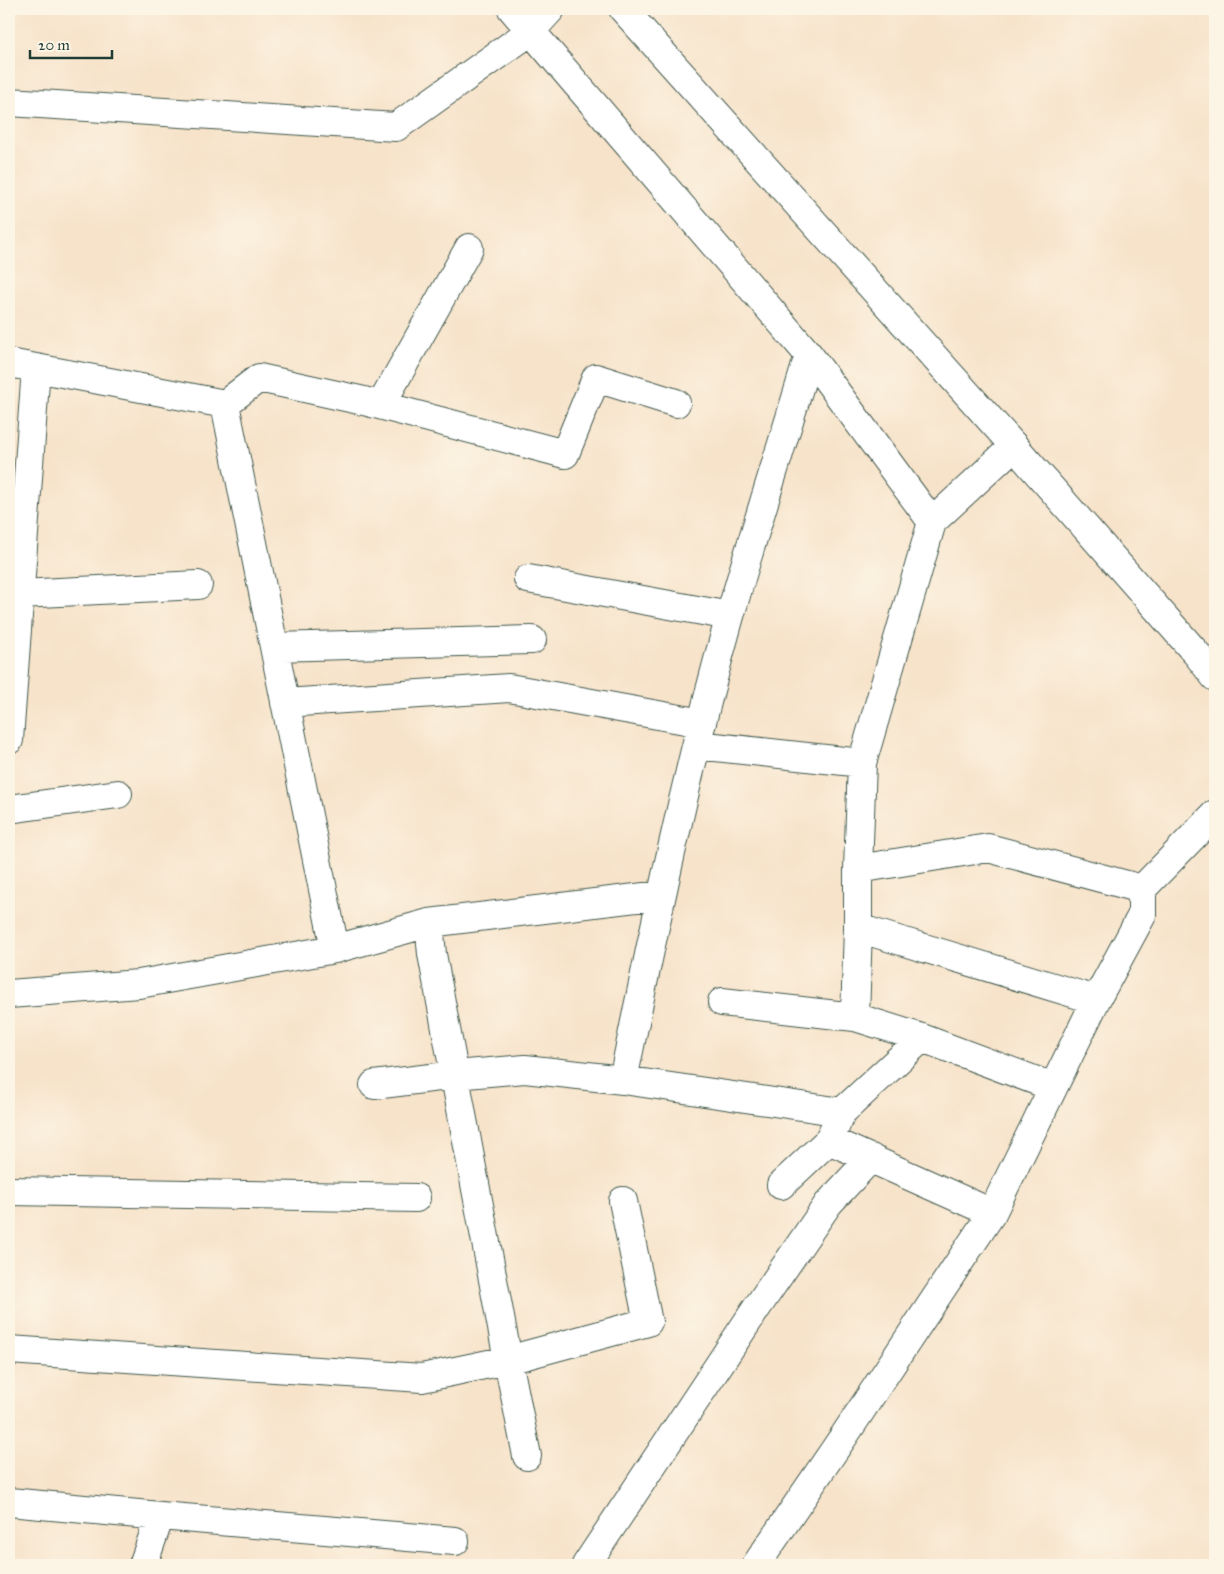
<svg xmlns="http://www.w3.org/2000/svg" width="1224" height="1574" viewBox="0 0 1224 1574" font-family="'IM FELL Great Primer',serif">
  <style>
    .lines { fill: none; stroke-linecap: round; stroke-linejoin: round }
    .street-casing { stroke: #3f564a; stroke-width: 30 }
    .secondary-casing { stroke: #3f564a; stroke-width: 30 }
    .street { stroke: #fff; stroke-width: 28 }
    .secondary { stroke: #fff; stroke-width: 28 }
  </style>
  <rect width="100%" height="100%" fill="#fcf5e5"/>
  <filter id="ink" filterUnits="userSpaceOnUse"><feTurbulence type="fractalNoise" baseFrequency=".02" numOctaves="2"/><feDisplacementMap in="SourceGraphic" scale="10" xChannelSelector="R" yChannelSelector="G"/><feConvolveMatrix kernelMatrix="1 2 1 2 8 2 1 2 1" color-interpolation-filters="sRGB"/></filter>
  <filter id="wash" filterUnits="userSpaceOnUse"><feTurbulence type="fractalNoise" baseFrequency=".0096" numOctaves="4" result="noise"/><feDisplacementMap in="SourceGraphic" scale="20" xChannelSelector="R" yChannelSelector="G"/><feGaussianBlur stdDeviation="1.12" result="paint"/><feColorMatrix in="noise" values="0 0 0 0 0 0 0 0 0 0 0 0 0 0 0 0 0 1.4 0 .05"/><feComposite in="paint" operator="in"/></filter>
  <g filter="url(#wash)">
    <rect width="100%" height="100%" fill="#f7e3ca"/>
  </g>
  <g filter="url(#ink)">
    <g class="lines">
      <g class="street-casing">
        <path id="street" d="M512,9L809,355
          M9,102L396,127L531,31L551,9
          M9,363L36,368L9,740
          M36,368L225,404L335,949
          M225,404L259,378L364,401L565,454L596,378L676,403
          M381,405L469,248
          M932,522L1014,446
          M528,579L730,616
          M20,594L198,585
          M274,647L532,640
          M285,703L509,688L702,723
          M697,745L862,763
          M9,809L118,794
          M858,869L988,848L1142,889
          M429,923L432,954L508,1360L648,1322L623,1201
          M858,928L1096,1000
          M9,994L139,984L335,949L429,923L661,895
          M722,1002L855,1017L922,1038L1053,1087
          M623,1080C655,924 687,769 730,616C755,529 783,442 809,355L932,522L862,763L858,869V928L855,1017
          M374,1085L455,1075L525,1069L623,1080L842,1112
          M829,1140L992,1213
          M781,1185L829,1140L842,1112L922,1038
          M9,1191L416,1198
          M9,1350L422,1378L508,1360L527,1456
          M9,1502L160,1516L455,1541
          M143,1565L160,1516
          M586,1565L758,1306L828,1204L871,1158
          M756,1565L844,1436L992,1213L1096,1000L1142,915V889L1215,814"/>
      </g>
      <g class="secondary-casing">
        <path id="secondary" d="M623,9L1014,446L1196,653L1215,677"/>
      </g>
      <use href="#street" class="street"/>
      <use href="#secondary" class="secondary"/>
    </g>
  </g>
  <rect width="1224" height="1574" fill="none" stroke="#fcf5e5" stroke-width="30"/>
  <path d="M30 50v8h82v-8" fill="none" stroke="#1f3d34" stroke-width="2.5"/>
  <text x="38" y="50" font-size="15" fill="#1f3d34" stroke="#fcf5e5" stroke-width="4" paint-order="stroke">20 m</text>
</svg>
